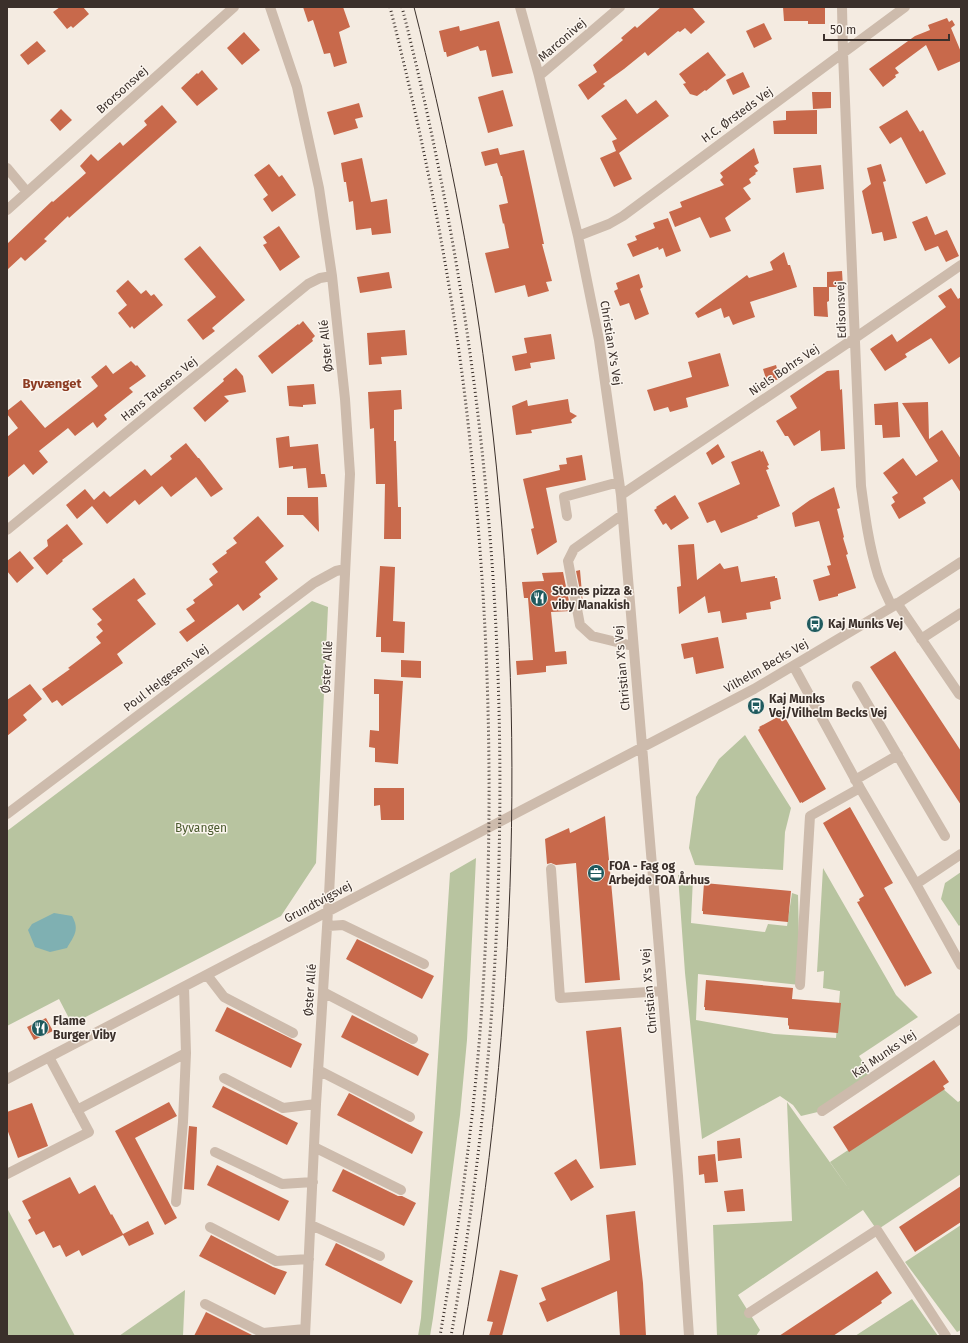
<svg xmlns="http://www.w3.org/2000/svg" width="968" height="1343" viewBox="0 0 968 1343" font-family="'Fira Sans',sans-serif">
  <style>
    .green { fill: #b8c4a0 }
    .water { fill: #7fb0b2 }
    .building { fill: #c8694b }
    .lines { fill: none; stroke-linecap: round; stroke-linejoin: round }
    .minor { stroke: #cdbbac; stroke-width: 10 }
    .tram { stroke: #3b302b; stroke-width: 1 }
    .rail { stroke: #3b302b; stroke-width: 3; stroke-dasharray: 1 3; stroke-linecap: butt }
    .labels { text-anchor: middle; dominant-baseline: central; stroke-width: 3; stroke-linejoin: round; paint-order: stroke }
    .street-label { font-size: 12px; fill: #3b302b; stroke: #fbf5ee }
    .poi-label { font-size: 12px; font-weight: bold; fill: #3b302b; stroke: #fbf5ee; text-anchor: start }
    .park-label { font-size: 12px; fill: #4a5a2e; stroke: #fbf5ee }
    .neighbourhood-label { font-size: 13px; font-weight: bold; fill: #8c3b22; stroke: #fbf5ee }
  </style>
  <rect width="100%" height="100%" fill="#f4ebe1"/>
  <path class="green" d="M312,601L328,607L316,863L281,916L72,1024L59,999L7,1026V831Z
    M745,735L791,808L785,832L783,870L695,865L689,848L696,797L719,759Z
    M476,858L467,1040L460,1115L433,1318L430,1336H418L421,1318L450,873Z
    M823,868L896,995L918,1017L859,1056L873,1077L822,1111L801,1116L793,1105L780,1096L702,1139L685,973L678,875L693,877L691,923L765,932L768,924L787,926L792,893L798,895L800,985L698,974L696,1020L774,1034L836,1038L840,991L823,988L824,971L817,972Z
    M961,872V924L959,926L941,899L945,883Z
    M942,1088L958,1102L961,1100V1174L877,1230L863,1210L738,1295L760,1330L756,1336H717L713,1225L792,1221L787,1102L851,1192L830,1162Z
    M7,1208L75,1336H7Z
    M961,1225V1330L957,1332L905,1262Z
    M185,1290L183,1336H119Z
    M912,1299L938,1336H855Z"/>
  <path class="water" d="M54,913L72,916C80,930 74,936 67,948L50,952L35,947L28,930L32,924Z"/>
  <path class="building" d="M60,7H83L89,14L73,28L71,26L67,29L53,12Z
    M303,7H343L350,27L339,32L347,63L334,67L330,53L324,54L313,20L308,22Z
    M661,7H692L705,22L691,34L685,28L680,32L678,31L648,56L645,52L624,69L603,84L605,86L588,100L578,85L597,72L593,65L623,40L621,38L635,26L637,28Z
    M783,7H825V24H808V21H784Z
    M947,18L949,22L952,20L955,25L951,28L961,52V61L938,71L926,45L895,68L899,73L895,75L896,77L883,87L869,69L915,36L930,30L928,25Z
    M499,21L513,73L492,77L486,50L480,51L478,46L447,57L446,52H444L439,31L459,26L460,31Z
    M764,23L772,39L754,48L746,31Z
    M244,32L260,50L242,65L227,48Z
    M37,41L46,51L28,65L20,55Z
    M708,52L726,75L706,91L705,90L697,96L690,94L683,84L686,83L679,74Z
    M202,70L218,89L197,106L181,88L197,73L198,74Z
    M743,72L750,87L733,95L726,80Z
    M503,90L513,126L488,133L478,97Z
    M812,92H831V108L813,109Z
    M626,99L637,114L656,100L669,116L619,153L632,179L614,187L600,158L616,151L612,141L617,139L601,116Z
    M359,103L363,117L355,119L358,128L334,135L327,112Z
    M162,105L177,122L69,218L68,216L44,239L47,241L25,261L21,257L7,270V244L52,201L53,202L86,173L80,166L91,154L98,161L120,142L123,146L147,125L144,121Z
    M61,109L72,120L60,131L50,120Z
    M817,110V134H774L773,121L786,120V111Z
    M907,110L920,132L923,130L946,174L926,184L901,137L890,144L879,127Z
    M498,148L500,155L524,150L532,187L544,244H542L552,281L546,282L549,291L528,297L525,285L495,293L485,253L509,248L504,223L503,224L499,205L508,203L502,176H501L497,163L485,166L481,152Z
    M754,148L759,163L754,166L758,171L755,173L756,174L749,179L751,183L743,188L751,199L725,218L731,231L710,238L700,217L675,227L669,212L682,207L680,202L724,185L720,180L723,177L720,173Z
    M362,158L371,202L387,199L391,233L372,235L371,228L356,230L353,201L349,202L346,182H344L341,163Z
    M269,164L279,177L282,175L296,195L272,212L263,199L268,195L254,175Z
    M881,164L886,181L883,182L897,238L884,241L882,232L872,234L862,191L871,184L867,168Z
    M821,165L824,189L796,193L793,168Z
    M927,216L935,235L947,230L959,256L946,262L938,246L925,251L912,222Z
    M668,218L681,251L666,257L663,248L659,250L658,247L633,257L627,244L637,240L635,236L655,228L653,223Z
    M279,226L300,257L280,271L263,245L267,243L263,237Z
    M200,246L245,300L212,328L215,331L203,340L187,320L216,297L184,259Z
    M784,252L788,265H790L797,287L750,302L755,317L738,323L733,325L729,316L724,318L721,308L698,318L695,313L747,275L749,278L773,270L770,262Z
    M842,271L843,287H829V301L827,302L828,317L814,316L813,287H827V272Z
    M389,272L392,288L360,293L357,277Z
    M639,274L643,287L640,289L649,314L635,320L629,303L620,306L614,291L618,289L616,283Z
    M128,280L141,294L146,290L151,296L154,294L163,305L134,329L132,326L130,328L118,313L127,305L116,291Z
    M951,288L958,299L961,297V356L949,364L931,338L905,354L907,357L885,371L870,349L892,334L897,342L946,307L938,296Z
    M303,321L315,336L312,339L313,341L272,374L258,356L298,324L299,325Z
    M405,330L407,355L381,357L382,364L369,365L367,333Z
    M551,334L555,359L530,363L531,368L515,371L512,356L527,353L524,338Z
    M720,353L729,386L686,398L688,407L670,412L668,407L654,411L647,390L692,377L688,362Z
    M131,361L136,366L137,365L146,376L129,388L133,392L104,415L107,419L97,428L93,422L75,436L68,428L39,451L48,462L33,475L24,464L7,478V437L18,428L7,414V411L21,400L45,428L96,388L98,386L91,377L106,365L113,374Z
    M776,365L780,379L767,382L763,369Z
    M236,368L243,376L246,392L224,396L229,401L205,422L193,408L224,381L223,379Z
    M839,370L840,390L842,389L845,449L821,451L820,430L794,446L788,436H785L776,421L797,408L790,396L827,371Z
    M314,384L316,404L303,405V407L289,406L287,386Z
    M401,390L402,409L394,410V441H396L398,507H401V539H384L385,484H376L374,428L370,429L368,392Z
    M568,399L570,412L577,416L571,420L572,423L531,430L532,433L516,435L512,406L527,400L528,406Z
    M898,402L900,437L883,438L882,425H875L874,404Z
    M928,402L929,439L942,430L961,459V493L952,479L923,498L926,503L899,519L891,505L895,502L892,497L898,493L883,473L903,458L916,476L938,461L902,403Z
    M289,436L290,447L318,444L321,474H325L327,487L308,488L306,468L293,469V466L279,468L276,438Z
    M186,443L198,458H199L223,489L211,497L196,477L171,497L162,486L139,505L135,500L107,524L92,506L77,519L66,505L85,489L94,500L104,491L110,497L145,469L151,476L172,459L170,456Z
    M718,444L725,457L712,465L706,453Z
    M760,450L761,452L763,451L769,465L767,466L769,469L766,470L780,506L757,516L758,518L721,533L715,520L707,523L698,503L740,484L731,462Z
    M582,455L586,480L546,488L557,542L537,555L531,529L534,528L523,479L560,470L559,465L567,464L566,458Z
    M834,487L840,508L837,509L844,537L843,538L848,554L846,555L856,588L838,594V596L819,601L813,580L830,575L827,566L831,565L819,521L795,527L792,513L810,500Z
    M675,495L689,518L671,530L666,523L663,525L654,510L657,508L656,507Z
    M287,497H318L319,532L303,515H287Z
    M258,516L284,546L265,562L278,579L259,594L261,597L243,611L238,604L187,642L179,632L195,621L186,609L195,603L193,600L213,585L209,579L218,572L212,564L227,553L226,551L237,543L233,538Z
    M67,524L83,544L62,560L63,561L47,575L33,558L48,546L47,540Z
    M694,544L697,580L720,563L724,569L738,566L741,582L775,576V578H777L781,599L770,602L771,609L746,613L747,619L722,623L720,611L708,613L705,596L679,614L677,587L681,586L678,545Z
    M20,551L34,568L17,583L7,571V561Z
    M380,566L395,567L393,621L405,622L404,653L381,652V637H376Z
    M580,570L583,605L576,571Z
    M563,572L571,611L551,612L555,652L566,651L567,664L546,666V672L517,675L516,661L533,660L528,598H524L522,582L544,581L542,573Z
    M134,578L146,594L137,600L156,624L117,654L123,663L62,706L57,700L52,703L42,689L70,669L68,668L101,643L96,637L103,631L97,624L102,620L92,609Z
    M718,637L724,668L696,674L693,657L684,659L681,644Z
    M895,651L961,751V805L870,667Z
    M401,660L421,661V678L401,677Z
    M374,679L403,681L398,764L375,762V748L369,747L370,730L379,731V694H374Z
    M30,684L42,699L23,715L27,720L7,736V700Z
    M783,714L826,789L802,803V802L800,803L758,730L760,728L759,727Z
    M374,788H404V820H381L380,805L374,806Z
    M850,807L893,883L884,888L932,973L907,986V985L905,987L857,902L860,901L859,899L864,896L823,823Z
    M605,816L620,980L585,983L576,863L556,865L551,863L547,864L545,839L569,828L570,833Z
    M704,883L791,891L788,922L703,914V911H702Z
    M357,939L434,976L422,999L346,959Z
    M706,980L793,988L792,999L841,1003L838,1033L789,1029V1026L788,1025V1018L705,1010V1007H704Z
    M227,1007L302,1044L291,1068L215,1031Z
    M352,1015L429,1054L418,1076L341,1037Z
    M46,1018L53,1031L34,1040L27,1027Z
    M621,1027L636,1165L600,1169L586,1031Z
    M934,1060L949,1082L943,1086L945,1089L849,1152L833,1127Z
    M223,1086L298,1123L287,1145L212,1107Z
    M349,1093L423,1132L412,1154L337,1115Z
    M169,1102L177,1116L135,1138L177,1218L165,1225L115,1131Z
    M32,1103L48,1146L18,1158L7,1129V1112Z
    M189,1126L197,1127L194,1190L184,1189Z
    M740,1138L742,1158L718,1161L717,1141Z
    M715,1154L718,1182L705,1183L704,1174L699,1175L698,1156Z
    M576,1159L594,1187L571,1201L554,1173Z
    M217,1165L289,1201L279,1221L207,1185Z
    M343,1169L398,1196H402L416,1203L404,1226L332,1191Z
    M70,1177L79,1194L95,1185L111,1215L112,1214L123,1234L148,1221L154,1234L129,1246L123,1235L82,1256L79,1250L66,1257L60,1245L53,1248L44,1231L36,1235L28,1220L31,1218L22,1201Z
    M961,1186V1222L915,1252L899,1227Z
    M743,1189L745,1211L727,1212L724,1191Z
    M635,1211L643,1283L646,1336H620L617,1291L547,1322L539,1303L546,1300L541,1288L610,1260L606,1215Z
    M211,1235L273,1267L287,1272L275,1295L199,1256Z
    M336,1243L413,1281L401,1304L325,1265Z
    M500,1270L518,1275L502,1336H489L493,1322L487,1321Z
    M877,1271L892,1293L881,1301L882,1303L857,1320L833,1336H779Z
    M206,1312L254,1336H194Z"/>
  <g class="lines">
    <path class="minor" d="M270,7L297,87L319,188L332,276L345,399L350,474L329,895L316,1104L305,1336
      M520,7L539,76L578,236L599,340L621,495L678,1176L689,1336
      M842,7L843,53L861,486C865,516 869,546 878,575C882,586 887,596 892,607
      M539,76L620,7
      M7,168L27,192
      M7,210L234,7
      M578,236L609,224L623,216L905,7
      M621,495L855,338L961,265
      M622,515L574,549L568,561L580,625L592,636L633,646
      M567,516L564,497L619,482
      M7,530L308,284L320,278L332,276
      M897,603L959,694L961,695
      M921,639L961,613
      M794,667L860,788L916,884L961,965
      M857,686L945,836
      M855,780L898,755
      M7,814L314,583L336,571L345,569
      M551,869L560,998L662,991
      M916,884L961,854
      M328,926L343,925L424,964
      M207,975L224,997L293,1033
      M800,985L810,816L860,788
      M323,992L413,1039
      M318,1070L410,1117
      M224,1078L283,1108L316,1104
      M7,1079L754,689L892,607L961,562
      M77,1110L186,1053L184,987
      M822,1111L961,1018
      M314,1147L401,1190
      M215,1152L282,1184L313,1182
      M7,1174L89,1132L49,1057
      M176,1202L183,1122L186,1053
      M311,1225L380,1256
      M210,1227L276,1261L309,1259
      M205,1304L263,1333L305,1329
      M749,1313L877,1230L946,1336"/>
    <path class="tram" d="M414,7C445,129 470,252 486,377C528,697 518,1019 463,1336"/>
    <path class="rail" d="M390,7C427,153 456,301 471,451C490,629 494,809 483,989C476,1105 460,1221 440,1336
      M402,7C513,442 530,894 451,1336"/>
  </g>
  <defs>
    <g id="restaurant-disc" transform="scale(0.9)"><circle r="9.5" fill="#1f5a5e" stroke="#fbf5ee"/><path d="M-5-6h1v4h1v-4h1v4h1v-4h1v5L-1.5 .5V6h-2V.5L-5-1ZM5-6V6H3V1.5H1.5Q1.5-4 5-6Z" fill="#fff"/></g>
    <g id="bus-disc" transform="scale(0.9)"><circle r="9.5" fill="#1f5a5e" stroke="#fbf5ee"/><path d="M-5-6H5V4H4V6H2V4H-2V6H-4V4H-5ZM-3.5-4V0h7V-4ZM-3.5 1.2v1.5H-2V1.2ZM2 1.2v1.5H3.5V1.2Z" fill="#fff"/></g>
    <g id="office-disc" transform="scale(0.9)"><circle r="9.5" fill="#1f5a5e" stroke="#fbf5ee"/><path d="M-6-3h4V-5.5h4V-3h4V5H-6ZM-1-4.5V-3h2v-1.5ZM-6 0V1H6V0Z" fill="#fff"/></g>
  </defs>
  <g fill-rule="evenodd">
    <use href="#restaurant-disc" x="539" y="598"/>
    <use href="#bus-disc" x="815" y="624"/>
    <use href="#bus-disc" x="756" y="706"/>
    <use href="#office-disc" x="596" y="873"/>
    <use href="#restaurant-disc" x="40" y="1028"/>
  </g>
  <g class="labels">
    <g class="street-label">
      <text transform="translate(562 40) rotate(-41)">Marconivej</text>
      <text transform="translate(122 90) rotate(-42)">Brorsonsvej</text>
      <text transform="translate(737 115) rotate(-36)">H.C. Ørsteds Vej</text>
      <text transform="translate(841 310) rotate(-92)">Edisonsvej</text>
      <text transform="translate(611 343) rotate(81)">Christian X's Vej</text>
      <text transform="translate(326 346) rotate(-96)">Øster Allé</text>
      <text transform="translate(784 370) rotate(-34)">Niels Bohrs Vej</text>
      <text transform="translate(159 389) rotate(-39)">Hans Tausens Vej</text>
      <text transform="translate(766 666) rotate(-30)">Vilhelm Becks Vej</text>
      <text transform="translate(327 667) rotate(-87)">Øster Allé</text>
      <text transform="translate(622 668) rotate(-95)">Christian X's Vej</text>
      <text transform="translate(166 678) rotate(-37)">Poul Helgesens Vej</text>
      <text transform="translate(318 902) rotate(-28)">Grundtvigsvej</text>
      <text transform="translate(310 990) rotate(-86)">Øster Allé</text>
      <text transform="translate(649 991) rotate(-95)">Christian X's Vej</text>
      <text transform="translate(884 1054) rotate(-34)">Kaj Munks Vej</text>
    </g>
    <g class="poi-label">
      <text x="552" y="591">Stones pizza &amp;<tspan x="552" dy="14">viby Manakish</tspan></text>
      <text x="828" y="624">Kaj Munks Vej</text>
      <text x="769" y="699">Kaj Munks<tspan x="769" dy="14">Vej/Vilhelm Becks Vej</tspan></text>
      <text x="609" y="866">FOA - Fag og<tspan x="609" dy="14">Arbejde FOA Århus</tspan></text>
      <text x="53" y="1021">Flame<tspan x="53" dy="14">Burger Viby</tspan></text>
    </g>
    <g class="park-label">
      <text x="201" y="828">Byvangen</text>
    </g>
    <g class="neighbourhood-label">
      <text x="52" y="383">Byvænget</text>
    </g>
  </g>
  <rect width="968" height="1343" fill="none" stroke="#3b302b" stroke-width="16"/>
  <path d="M824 34v6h125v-6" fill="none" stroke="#3b302b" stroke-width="2"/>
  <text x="830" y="34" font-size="12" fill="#3b302b" stroke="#fbf5ee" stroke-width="3" paint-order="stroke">50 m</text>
</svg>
